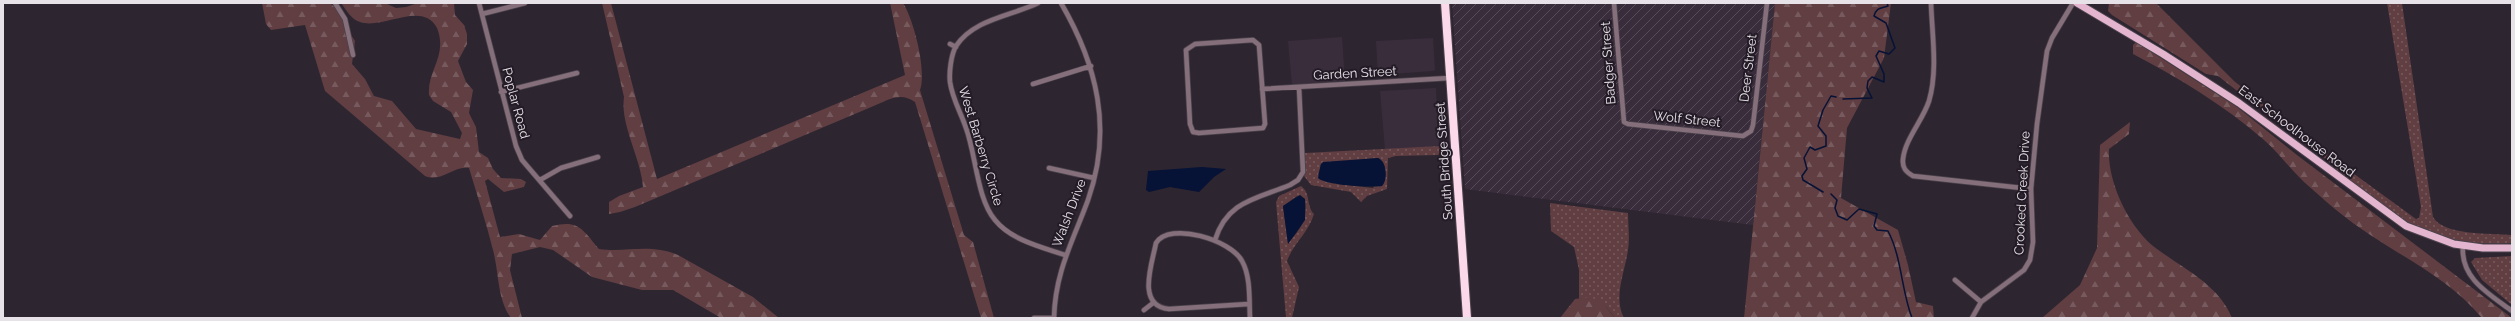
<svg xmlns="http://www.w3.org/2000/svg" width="2515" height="321" viewBox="0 0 2515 321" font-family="Raleway,sans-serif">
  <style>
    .built { fill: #392d3c }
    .industrial { fill: url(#industrial-furrows) }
    .grass { fill: url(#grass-dots); fill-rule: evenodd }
    .forest { fill: url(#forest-firs) }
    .water { fill: #061236 }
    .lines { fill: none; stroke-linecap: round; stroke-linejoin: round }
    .stream { stroke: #061236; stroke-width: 1.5 }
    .street-casing { stroke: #4b434d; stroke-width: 6 }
    .primary-casing { stroke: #4b434d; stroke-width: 9 }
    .highway-casing { stroke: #4b434d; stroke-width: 10 }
    .street { stroke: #856f7a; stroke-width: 4.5 }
    .primary { stroke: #e3b5ce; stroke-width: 7 }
    .highway { stroke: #fbd9ea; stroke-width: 8 }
    .labels { text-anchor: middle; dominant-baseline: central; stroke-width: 4; stroke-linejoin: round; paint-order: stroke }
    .street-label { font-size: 13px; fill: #e7e1e8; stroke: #231b26 }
  </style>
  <defs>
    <pattern id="industrial-furrows" width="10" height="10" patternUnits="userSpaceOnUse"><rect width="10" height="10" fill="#392d3c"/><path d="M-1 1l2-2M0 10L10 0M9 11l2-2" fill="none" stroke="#564b58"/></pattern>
    <pattern id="grass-dots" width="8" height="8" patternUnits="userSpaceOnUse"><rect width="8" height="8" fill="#603e42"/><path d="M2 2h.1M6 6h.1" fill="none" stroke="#775a5d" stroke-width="1.8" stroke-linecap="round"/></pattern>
    <pattern id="forest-firs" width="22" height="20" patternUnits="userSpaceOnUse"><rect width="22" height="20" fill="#603e42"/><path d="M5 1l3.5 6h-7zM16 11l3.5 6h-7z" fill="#775a5d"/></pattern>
  </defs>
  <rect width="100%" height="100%" fill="#2d2530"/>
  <path class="built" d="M1342,37L1345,81L1292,85L1288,41Z
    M1433,38L1435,70L1433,71L1378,75L1376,41Z
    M1436,88L1439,147L1385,150L1380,91Z"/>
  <path class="industrial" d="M1452,3H1775L1753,225L1465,189Z"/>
  <path class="grass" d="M2387,3H2402L2433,217C2444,236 2491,233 2512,235V243C2492,244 2471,244 2451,240C2400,228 2360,189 2321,155L2324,152L2416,219L2419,218L2421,207Z
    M1440,146L1442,151L1438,155L1396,156L1388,158L1387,189L1367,196L1361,202L1351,192L1311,185L1304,176L1305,153ZM1378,158L1383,162L1385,167L1373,188L1339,184L1318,175L1321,164Z
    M1301,186C1311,193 1306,206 1314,214C1309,232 1293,244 1287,261L1299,287L1292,318H1286L1276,202L1279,196ZM1297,196L1305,199C1308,219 1301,229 1288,243L1283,206Z
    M1550,203L1628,213C1628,225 1630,238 1628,250C1625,272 1613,297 1624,318H1615C1604,304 1598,296 1579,299V270L1574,247L1551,231Z
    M2512,256V305L2482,280L2471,262L2475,258Z"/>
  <path class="forest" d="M262,3H330C343,13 346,29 355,41L352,64L365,79L374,96L392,101L416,129L460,139L462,133L451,112L433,101L429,95C427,70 448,56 437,28C422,0 383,30 360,22C351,19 347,11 341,3H385L396,8L406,7L418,3H454L455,15L464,25L467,34V44L458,61L466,82L473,90L469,113L476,127L479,152L488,158L493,169L501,178L521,179L526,182L524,187L504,192L488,179L485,181L500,237L519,234L540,240L552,226C579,219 583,230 599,249C627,253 648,243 678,255L753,297L779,318H721L673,290H642L592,277L553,250L540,247L512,254L510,270L522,318H511C497,299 499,272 493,250C486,222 477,195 469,168C454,165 441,183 425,176L325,91L305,25L271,30L266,24Z
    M602,3H611L657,179L905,75L890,3H903C914,20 927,72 920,90L964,235L973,242L994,318H981L915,102C901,92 890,99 876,105L635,207L620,212L609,214V202L619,196L643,187C641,158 620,125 624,97Z
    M1775,3H1891L1884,58L1847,128L1841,198L1898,230L1908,265L1916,302L1933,306L1934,318H1744Z
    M2109,3H2156L2234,81L2324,152L2321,155L2313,150L2218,76L2206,74L2112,15L2108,11Z
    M2136,42L2237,107L2297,155L2512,318H2482C2449,278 2401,257 2360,228C2341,215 2322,198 2304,182C2290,169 2279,153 2264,140C2225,106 2179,78 2133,54V45Z
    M2130,122L2129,134L2109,149C2107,182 2130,230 2157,249C2184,269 2219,285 2232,318H2042L2080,285L2097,248L2100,145Z
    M1590,297L1602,302L1615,318H1560L1575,299Z"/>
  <path class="water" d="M1378,158C1387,162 1388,180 1382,186C1372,188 1324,185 1318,178L1321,164L1323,162Z
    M1202,167L1226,169L1214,177L1199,192L1170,187L1149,192L1146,190L1148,171Z
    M1300,195L1305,199V220L1288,244L1283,206Z"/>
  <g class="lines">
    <path class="stream" d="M1843,99L1872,98L1867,88L1868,81L1872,77L1884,82V74L1876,56L1879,51L1889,54L1895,48L1886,23L1874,16C1877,7 1880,9 1888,6L1887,3
      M1823,192L1803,180L1802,176L1807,169L1804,158L1810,147L1815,150L1826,146V136L1818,126L1823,110L1831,96L1836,97
      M1831,194L1837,200L1835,208L1838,216L1847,220L1859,209L1877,214L1874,226L1877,230L1888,231C1902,258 1901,289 1912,318"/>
    <g class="street-casing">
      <path id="street" d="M335,3L345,19L353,55
        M479,3L516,146L522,160L570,216
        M1038,3C1011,16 974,19 956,46C951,55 949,72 950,82C952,98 961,113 966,128C976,155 977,199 995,220C1011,240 1041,247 1065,255
        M1614,3L1624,122L1628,124L1743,136L1751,131L1753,125L1767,3
        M1931,3C1932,35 1938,70 1929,101C1923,120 1905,139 1903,159C1902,168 1906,172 1913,176L2031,189
        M482,14L525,3
        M1253,40L1259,45L1265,124L1263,128L1199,133L1193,132L1190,124L1186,50L1195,44Z
        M950,44L956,47
        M1033,84L1091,66
        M1262,89L1450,78
        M501,92L577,73
        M1049,168L1094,178
        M540,180L561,168L598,157
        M1215,240C1227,201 1256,199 1290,185L1298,180L1303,172L1299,87
        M2463,246C2460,278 2489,294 2512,311
        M1955,280L1981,302
        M1249,304L1169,309C1136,306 1152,264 1156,243C1170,221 1231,240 1242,261C1251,277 1249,300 1250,318
        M1144,310L1153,303
        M1034,318H1054
        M1054,318C1055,272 1073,241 1088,200C1113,129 1097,65 1061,3
        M1972,318L1981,302L2024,270L2030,260L2033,242L2031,189L2037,124L2047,51L2052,38L2073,3"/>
    </g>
    <g class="primary-casing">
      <path id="primary" d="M2077,3L2163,54L2239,103L2406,226L2454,244L2483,248H2512"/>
    </g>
    <g class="highway-casing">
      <path id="highway" d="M1445,3L1467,318"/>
    </g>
    <use href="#street" class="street"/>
    <use href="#primary" class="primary"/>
    <use href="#highway" class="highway"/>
  </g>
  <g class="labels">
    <g class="street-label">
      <text transform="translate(1608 63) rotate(-94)">Badger Street</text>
      <text transform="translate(1748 68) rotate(-83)">Deer Street</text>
      <text transform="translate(1355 73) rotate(-3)">Garden Street</text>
      <text transform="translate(516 103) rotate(75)">Poplar Road</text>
      <text transform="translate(1687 119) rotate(6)">Wolf Street</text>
      <text transform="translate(2297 131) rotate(37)">East Schoolhouse Road</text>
      <text transform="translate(981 146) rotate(73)">West Barberry Circle</text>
      <text transform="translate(1444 161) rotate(-94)">South Bridge Street</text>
      <text transform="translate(2022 193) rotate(-87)">Crooked Creek Drive</text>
      <text transform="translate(1069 213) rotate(-69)">Walsh Drive</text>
    </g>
  </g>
  <rect width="2515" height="321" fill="none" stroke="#e7e1e8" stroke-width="8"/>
</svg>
